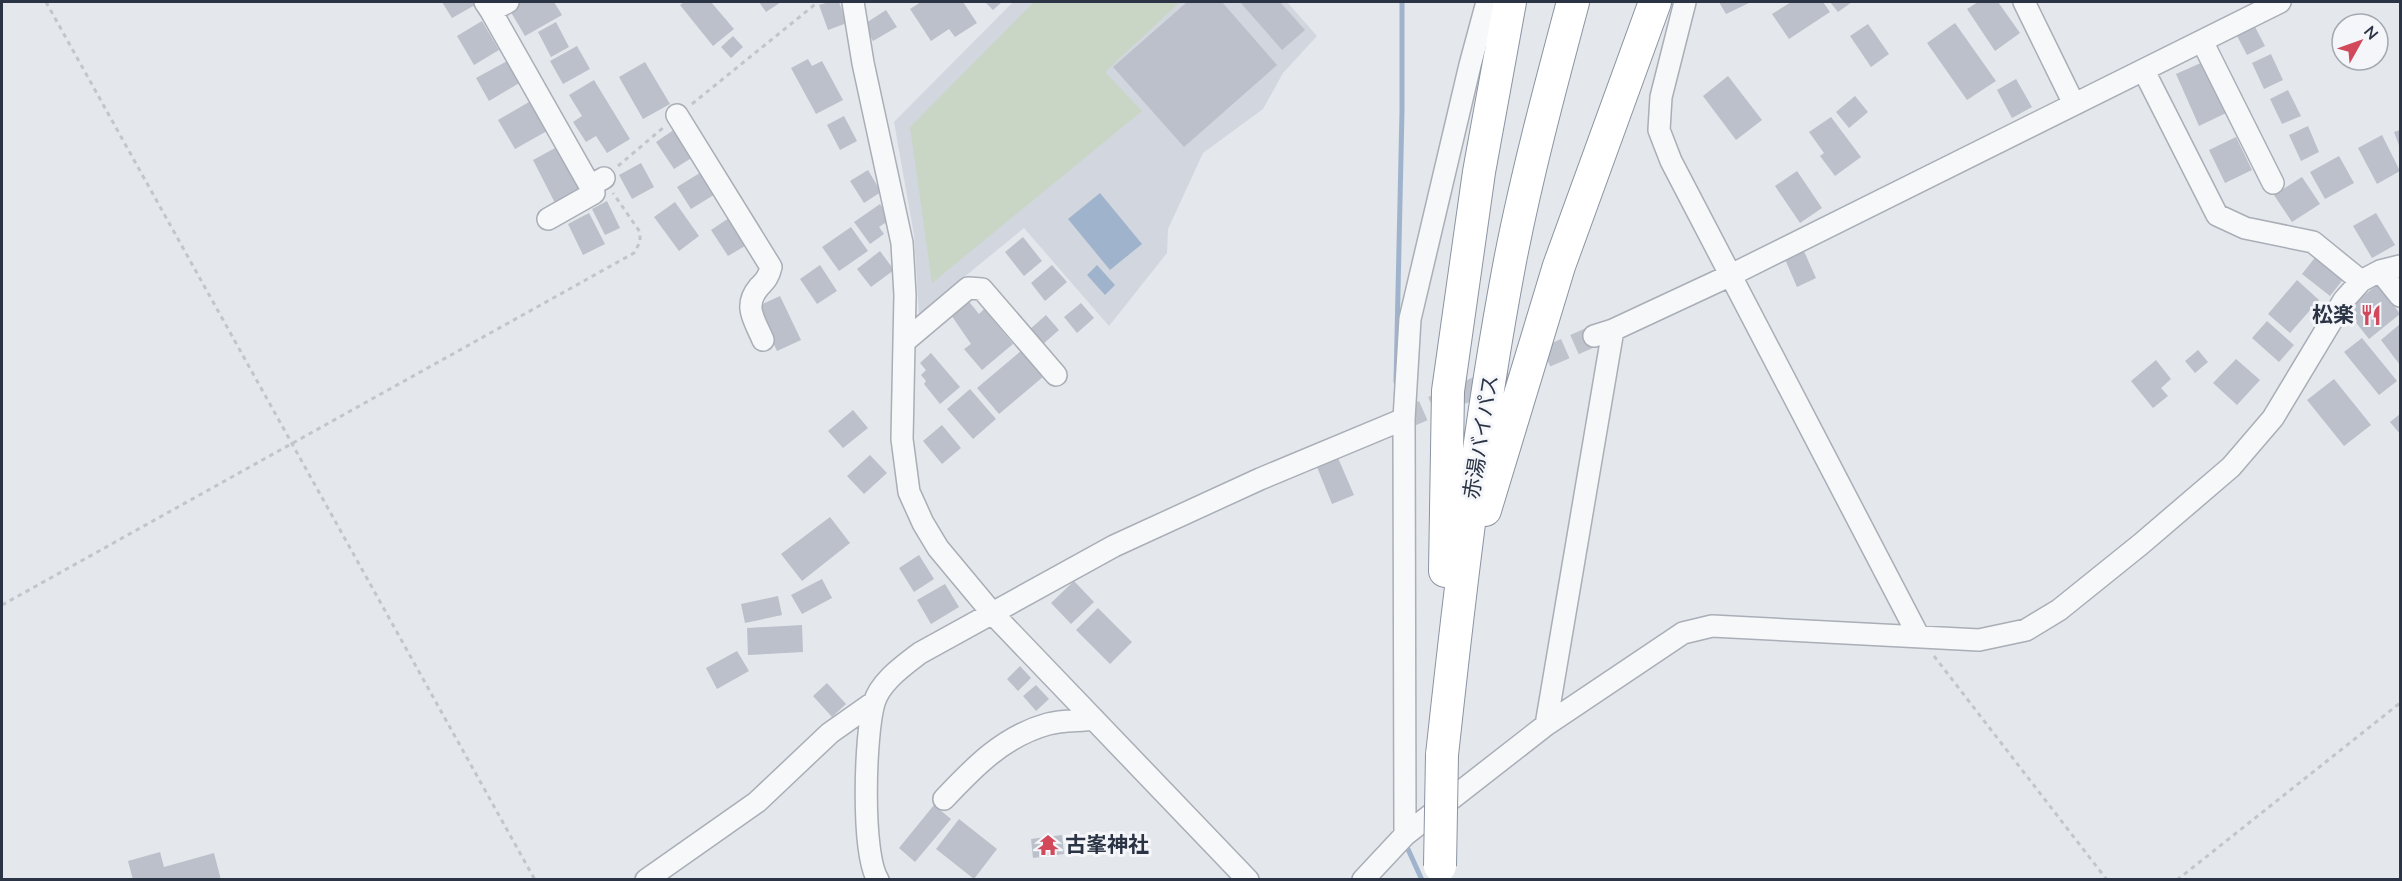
<svg xmlns="http://www.w3.org/2000/svg" width="2402" height="881" font-family="'Nunito Sans','Noto Sans JP',sans-serif">
	<style>
		.built { fill: #d2d6de }
		.green { fill: #c9d6c5 }
		.water { fill: #9fb4cc }
		.lines { fill: none; stroke-linecap: round; stroke-linejoin: round }
		.stream { stroke: #9fb4cc; stroke-width: 5 }
		.building { fill: #bbc0ca }
		.minor-tunnel { stroke: #bfc3cb; stroke-width: 21; stroke-dasharray: 21 10; stroke-linecap: butt }
		.minor-casing { stroke: #a9aeb7; stroke-width: 24 }
		.highway-casing { stroke: #8b94a3; stroke-width: 34 }
		.path { stroke: #c2c5cb; stroke-width: 3; stroke-dasharray: 4.5 4.5; stroke-linecap: butt }
		.minor { stroke: #f7f8fa; stroke-width: 21 }
		.highway { stroke: #fff; stroke-width: 32 }
		.highway-bridge-casing { stroke: #8b94a3; stroke-width: 34; stroke-linecap: butt }
		.highway-bridge { stroke: #fff; stroke-width: 32 }
		.labels { text-anchor: middle; dominant-baseline: central; stroke-width: 6; stroke-linejoin: round; paint-order: stroke }
		.poi-label { font-size: 21px; font-weight: bold; fill: #2b3445; stroke: #f4f6f9; text-anchor: end }
		.street-label { font-size: 21px; fill: #2b3445; stroke: #f4f6f9 }
	</style>
	<rect width="100%" height="100%" fill="#e4e7ec"/>
	<path class="built" d="M1013,2H1287L1317,36L1283,73L1263,109L1203,153L1168,229L1167,253L1109,326L1024,228L919,314L914,235L894,122Z"/>
	<path class="green" d="M1034,2H1180L1105,72L1142,111L932,283L910,127Z"/>
	<path class="water" d="M1100,193L1142,244L1110,270L1068,219Z
		M1097,265L1115,285L1105,295L1087,275Z"/>
	<g class="lines">
		<path class="stream" d="M1396,382L1402,111V2
			M1407,847L1422,880"/>
	</g>
	<path class="building" d="M442,2H473L475,5L452,18Z
		M521,2H554L562,15L525,36L509,9Z
		M684,2H711L734,29L713,46L680,5Z
		M759,2H781L766,12Z
		M829,2H839L847,23L828,30L819,5Z
		M921,2H963L977,23L955,37L949,29L931,41L910,9Z
		M985,2H1002L993,10Z
		M1187,2H1222L1277,65L1184,147L1113,67Z
		M1240,2H1280L1305,30L1282,50Z
		M1719,2H1751L1726,14Z
		M1791,2H1823L1830,12L1789,39L1772,14Z
		M1830,2H1852L1838,12Z
		M1978,2H1998L2020,33L1995,51L1967,9Z
		M886,10L897,27L873,41L863,25Z
		M482,21L499,50L474,65L457,36Z
		M556,22L569,47L551,57L538,32Z
		M1955,23L1996,81L1967,100L1927,43Z
		M2253,23L2265,46L2247,55L2235,32Z
		M1868,24L1889,54L1871,67L1850,36Z
		M733,36L743,47L731,58L721,47Z
		M577,46L590,69L563,84L550,61Z
		M2271,54L2283,80L2264,89L2252,63Z
		M808,59L812,66L822,61L843,100L816,114L791,68Z
		M509,60L521,82L489,101L476,78Z
		M645,62L670,104L643,119L619,77Z
		M2203,62L2226,113L2199,126L2176,74Z
		M1728,76L1762,120L1736,140L1703,96Z
		M2016,79L2032,107L2012,118L1997,90Z
		M594,80L630,139L607,153L596,136L586,142L573,122L582,116L569,95Z
		M2288,90L2301,116L2282,124L2270,99Z
		M1855,96L1868,112L1849,128L1836,112Z
		M529,102L547,131L515,149L498,120Z
		M844,116L857,141L840,150L827,125Z
		M1831,117L1861,157L1835,176L1820,156L1824,153L1809,132Z
		M2308,126L2319,152L2301,161L2289,135Z
		M675,129L693,157L674,169L656,142Z
		M2400,130V148L2394,132Z
		M2382,135L2400,171L2377,184L2358,148Z
		M2236,137L2252,170L2225,183L2209,150Z
		M557,147L580,190L555,203L533,160Z
		M2339,156L2354,183L2325,199L2310,172Z
		M641,163L654,187L632,199L619,175Z
		M868,170L881,192L864,203L850,181Z
		M703,171L717,193L691,209L677,187Z
		M1797,171L1822,208L1800,223L1775,186Z
		M2302,177L2320,204L2292,222L2274,195Z
		M607,201L620,228L605,235L592,209Z
		M675,202L699,236L679,251L654,217Z
		M880,204L891,219L879,227L884,234L870,244L854,222Z
		M589,213L605,244L583,255L568,224Z
		M2376,213L2395,245L2372,258L2353,226Z
		M732,216L750,243L728,256L711,230Z
		M851,227L868,251L839,271L822,247Z
		M1023,237L1042,261L1024,276L1005,252Z
		M1803,249L1816,278L1797,287L1784,257Z
		M880,251L894,270L871,287L857,269Z
		M2317,255L2345,277L2330,296L2302,274Z
		M820,265L837,291L817,304L800,279Z
		M1052,265L1067,282L1045,301L1031,283Z
		M2297,280L2319,300L2290,333L2268,314Z
		M2378,284L2400,314L2369,339L2346,310Z
		M780,296L801,340L777,351L756,307Z
		M966,298L979,314L984,309L1013,344L982,370L964,349L971,344L949,312Z
		M1081,303L1094,318L1077,333L1064,317Z
		M1046,315L1059,330L1042,345L1029,330Z
		M2267,321L2294,345L2279,362L2252,338Z
		M2400,324V365L2381,340Z
		M2362,338L2397,381L2379,395L2344,352Z
		M1022,350L1044,376L999,414L977,388Z
		M2198,350L2208,362L2195,373L2185,361Z
		M931,353L960,387L940,404L924,384L926,381L921,375L926,370L920,363Z
		M2236,359L2260,380L2237,405L2213,383Z
		M2156,360L2171,379L2161,388L2168,396L2153,408L2131,381Z
		M2334,379L2371,425L2344,446L2307,400Z
		M970,389L996,419L973,439L947,409Z
		M853,410L868,428L843,448L828,431Z
		M2400,414V434L2390,422Z
		M942,425L961,448L942,464L923,441Z
		M870,455L887,473L864,494L847,476Z
		M1338,458L1354,495L1332,504L1317,467Z
		M830,517L850,543L802,581L781,554Z
		M919,555L934,579L914,592L899,568Z
		M822,579L832,598L802,614L791,595Z
		M1074,581L1094,602L1071,624L1051,603Z
		M945,584L959,607L931,624L917,600Z
		M778,596L782,615L745,623L741,604Z
		M1098,608L1132,642L1110,664L1076,630Z
		M802,625L803,652L748,655L747,628Z
		M737,651L749,671L717,689L706,668Z
		M1020,666L1031,678L1018,691L1007,679Z
		M827,683L846,704L832,717L813,696Z
		M1036,685L1049,699L1036,711L1023,696Z
		M934,805L951,819L915,862L899,848Z
		M959,819L997,849L974,879L936,849Z
		M1062,835L1064,854L1033,858L1031,839Z
		M160,852L164,867L214,853L221,880H133L128,861Z"/>
	<g class="lines">
		<path class="minor-tunnel" d="M1404,419L1594,336"/>
		<defs>
			<path id="minor" d="M485,2L491,11L508,2
				M853,2L863,63L902,243L905,295L902,439L909,492L923,523L938,548L993,614L1248,880
				M1685,2L1661,97L1659,130L1671,161L1918,635
				M2024,2L2074,104
				M491,11L590,186L604,178
				M2202,41L2273,183
				M2144,71L2217,215L2245,228L2313,242L2361,281
				M677,115L771,267C769,276 766,280 759,287C743,306 754,319 763,340
				M548,219L594,193L590,186
				M2380,271L2400,296
				M1594,336L1613,330L1731,275L2280,2
				M904,342L968,288L982,289L1056,375
				M1546,725L1613,330
				M944,799C974,767 1004,736 1048,724C1062,720 1079,721 1094,719
				M1405,835L1404,419L1410,319L1470,65L1487,2
				M646,880L757,802L830,733L874,702
				M878,880C861,853 865,734 874,703C880,682 903,666 920,653L1114,546L1260,479L1404,419
				M1363,880L1405,835L1546,725L1683,633L1712,626L1979,640L2026,630L2059,610L2141,544L2231,467L2273,418L2344,300L2361,281L2380,271L2400,266"/>
			<path id="highway" d="M1485,510L1559,266L1655,2
				M1445,571L1448,391L1479,172L1510,2
				M1442,755C1460,589 1479,425 1510,261C1527,174 1550,88 1573,2"/>
		</defs>
		<use href="#minor" class="minor-casing"/>
		<use href="#highway" class="highway-casing"/>
		<path class="path" d="M46,2L535,880
			M692,104L818,2
			M618,166L664,127
			M2,605L634,253L640,242V232L613,193
			M1934,656L2107,880
			M2177,880L2400,703"/>
		<use href="#minor" class="minor"/>
		<use href="#highway" class="highway"/>
		<defs>
			<path id="highway-bridge" d="M1440,866L1442,755"/>
		</defs>
		<use href="#highway-bridge" class="highway-bridge-casing"/>
		<use href="#highway-bridge" class="highway-bridge"/>
	</g>
	<defs>
		<symbol id="restaurant-bare" viewBox="-9 -9 18 18"><path d="M-5-6h1v4h1v-4h1v4h1v-4h1v5L-1.5 .5V6h-2V.5L-5-1ZM5-6V6H3V1.5H1.5Q1.5-4 5-6Z" fill="#d1495b" stroke="#f4f6f9" stroke-width="2.5" paint-order="stroke"/></symbol>
		<symbol id="temple-bare" viewBox="-9 -9 18 18"><path d="M0-6L5-2H3V0L6.5 2.5H4V6H1.5V3h-3V6H-4V2.5H-6.5L-3 0V-2H-5Z" fill="#d1495b" stroke="#f4f6f9" stroke-width="2.5" paint-order="stroke"/></symbol>
	</defs>
	<g fill-rule="evenodd">
		<use href="#restaurant-bare" x="2356" y="300" width="30" height="30"/>
		<use href="#temple-bare" x="1033" y="830" width="30" height="30"/>
	</g>
	<g class="labels">
		<g class="poi-label">
			<text x="2354" y="315">松楽</text>
			<text x="1065" y="845" text-anchor="start">古峯神社</text>
		</g>
		<g class="street-label">
			<text transform="translate(1481 437) rotate(-81)">赤湯バイパス</text>
		</g>
	</g>
	<rect width="2402" height="881" fill="none" stroke="#2b3445" stroke-width="6"/>
	<g transform="translate(2360 42) rotate(50)"><circle r="28" fill="#f4f6f9" stroke="#a4a8b1" stroke-width="1.5"/>
	<path d="M0-4.5L10 22L0 15L-10 22Z" fill="#d1495b"/>
	<text y="-9" font-size="16" font-weight="bold" text-anchor="middle" fill="#2b3445">N</text>
	</g>
</svg>
